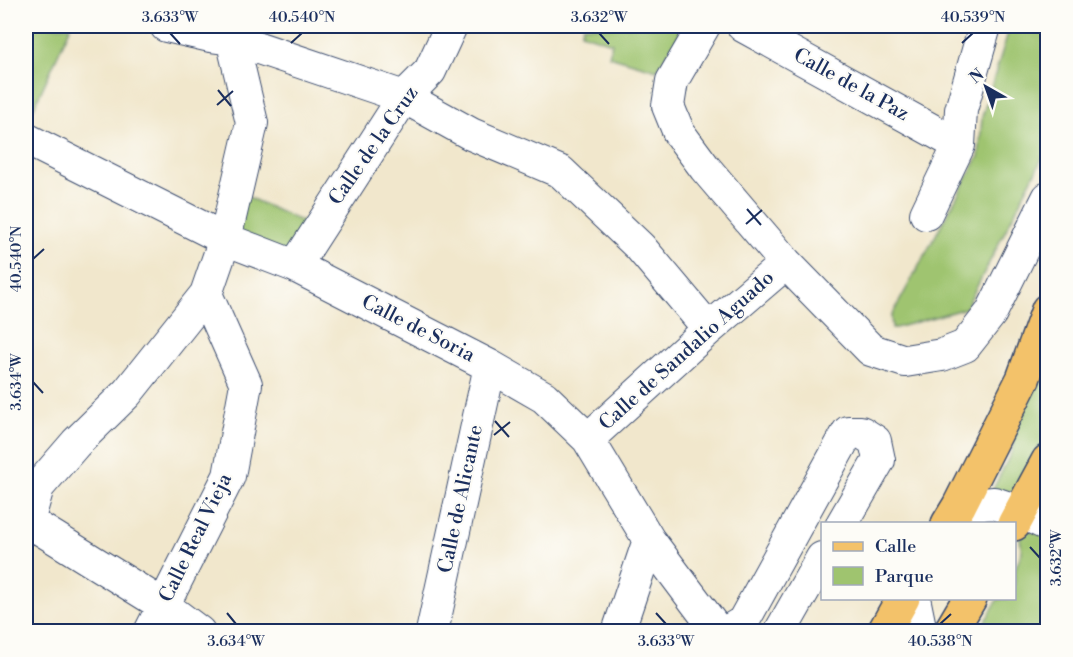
<svg xmlns="http://www.w3.org/2000/svg" width="1073" height="657" font-family="'Libre Bodoni',serif">
	<style>
		.green { fill: #9fc46f; stroke: #5d7a66; stroke-width: 1.5 }
		.lines { fill: none; stroke-linecap: round; stroke-linejoin: round }
		.minor-casing { stroke: #3b4b6e; stroke-width: 34 }
		.major-casing { stroke: #3b4b6e; stroke-width: 36 }
		.minor { stroke: #fff; stroke-width: 32 }
		.major { stroke: #f3c26a; stroke-width: 33 }
		.ticks { fill: none; stroke: #1b2f5e; stroke-width: 2 }
		.labels { text-anchor: middle; dominant-baseline: central; stroke-width: 4.5; stroke-linejoin: round; paint-order: stroke }
		.street-label { font-size: 20px; fill: #1b2f5e; stroke: #fdfcf7 }
		.neatline { fill: none; stroke: #1b2f5e; stroke-width: 2 }
		.ticks-label { font-size: 15px; text-anchor: middle; fill: #1b2f5e }
	</style>
	<rect width="100%" height="100%" fill="#fdfcf7"/>
	<filter id="ink" filterUnits="userSpaceOnUse"><feTurbulence type="fractalNoise" baseFrequency=".0167" numOctaves="2"/><feDisplacementMap in="SourceGraphic" scale="12" xChannelSelector="R" yChannelSelector="G"/><feConvolveMatrix kernelMatrix="1 2 1 2 8 2 1 2 1" color-interpolation-filters="sRGB"/></filter>
	<filter id="wash" filterUnits="userSpaceOnUse"><feTurbulence type="fractalNoise" baseFrequency=".008" numOctaves="4" result="noise"/><feDisplacementMap in="SourceGraphic" scale="24" xChannelSelector="R" yChannelSelector="G"/><feGaussianBlur stdDeviation="1.35" result="paint"/><feColorMatrix in="noise" values="0 0 0 0 0 0 0 0 0 0 0 0 0 0 0 0 0 1.4 0 .05"/><feComposite in="paint" operator="in"/></filter>
	<g filter="url(#wash)">
		<rect width="100%" height="100%" fill="#f1e7cc"/>
		<path class="green" d="M26,26H71L29,118L26,117Z
			M583,26H685L657,70L609,56L612,43L581,33Z
			M1010,26H1047V149L966,308L892,329L891,317L979,156L982,117Z
			M239,193L314,227L293,261L230,236Z
			M1047,343V435L1017,492L992,491L1012,451L1020,403Z
			M1024,529L1047,536V631L974,632L983,625L998,599L1014,598L1015,569L1022,552L1020,538Z"/>
	</g>
	<g filter="url(#ink)">
		<g class="lines">
			<defs>
				<path id="minor" d="M166,26L210,36L232,39L404,97L471,134L561,172L640,247L709,329
					M704,26L672,81L668,106L679,133L705,168L786,263L871,350L905,361L942,355L965,346L991,313L1048,198
					M743,26L959,145
					M26,139L225,239L295,266L490,366L544,397L588,439L649,540L718,632
					M926,214L959,145L961,110L985,26
					M295,266L404,97L430,71L451,26
					M588,439L709,329L786,263
					M959,506L994,503L1021,512L1048,525
					M26,520L163,605L199,632
					M26,529L38,487L76,443L127,393L206,294
					M914,598L921,632
					M717,631L730,630L743,622L848,432H861L875,441L879,460L842,524
					M150,632L229,476L246,384L206,294L225,239L252,123L232,39L236,26
					M432,632L490,366
					M618,632L649,540
					M780,632L822,558"/>
				<path id="major" d="M948,524L959,506L1023,379L1048,310
					M1014,524L1048,461
					M884,632L903,598
					M950,632L970,598"/>
			</defs>
			<use href="#minor" class="minor-casing"/>
			<use href="#major" class="major-casing"/>
			<use href="#minor" class="minor"/>
			<use href="#major" class="major"/>
		</g>
	</g>
	<path class="ticks" d="M170,33L180,44M599,33L609,44M291,43L302,33M962,43L973,33M218,90L231,106M217,105L233,91M747,209L761,225M746,224L762,210M33,259L44,249M33,382L43,393M495,421L509,437M494,435L510,422M1030,547L1040,558M227,613L236,624M656,613L666,624M940,624L951,614"/>
	<g class="labels">
		<g class="street-label">
			<text transform="translate(851 85) rotate(29)">Calle de la Paz</text>
			<text transform="translate(374 146) rotate(-55)">Calle de la Cruz</text>
			<text transform="translate(418 329) rotate(27)">Calle de Soria</text>
			<text transform="translate(687 351) rotate(-42)">Calle de Sandalio Aguado</text>
			<text transform="translate(461 499) rotate(-78)">Calle de Alicante</text>
			<text transform="translate(196 538) rotate(-64)">Calle Real Vieja</text>
		</g>
	</g>
	<rect width="1073" height="657" fill="none" stroke="#fdfcf7" stroke-width="66"/>
	<rect x="821" y="522" width="195" height="78" fill="#fdfcf7" stroke="#a3aaba" stroke-width="1.5"/>
	<rect x="833" y="542" width="30" height="9" fill="#f3c26a" stroke="#a3aaba" stroke-width="1.5"/>
	<text x="875" y="552" font-size="18" fill="#1b2f5e">Calle</text>
	<rect x="833" y="567" width="30" height="18" fill="#9fc46f" stroke="#a3aaba" stroke-width="1.5"/>
	<text x="875" y="582" font-size="18" fill="#1b2f5e">Parque</text>
	<g transform="translate(986 87) rotate(320)" stroke="#fdfcf7" stroke-width="4.5" paint-order="stroke">
	<path d="M0-4.5L10 22L0 15L-10 22Z" fill="#1b2f5e"/>
	<text y="-9" font-size="16" font-weight="bold" text-anchor="middle" fill="#1b2f5e">N</text>
	</g>
	<rect x="33" y="33" width="1007" height="591" class="neatline"/>
	<g class="ticks-label">
		<text x="170" y="22">3.633°W</text>
		<text x="302" y="22">40.540°N</text>
		<text x="599" y="22">3.632°W</text>
		<text x="973" y="22">40.539°N</text>
		<text transform="translate(16 259) rotate(-90)" y="5">40.540°N</text>
		<text transform="translate(16 382) rotate(-90)" y="5">3.634°W</text>
		<text transform="translate(1056 558) rotate(-90)" y="5">3.632°W</text>
		<text x="236" y="646">3.634°W</text>
		<text x="666" y="646">3.633°W</text>
		<text x="940" y="646">40.538°N</text>
	</g>
</svg>
